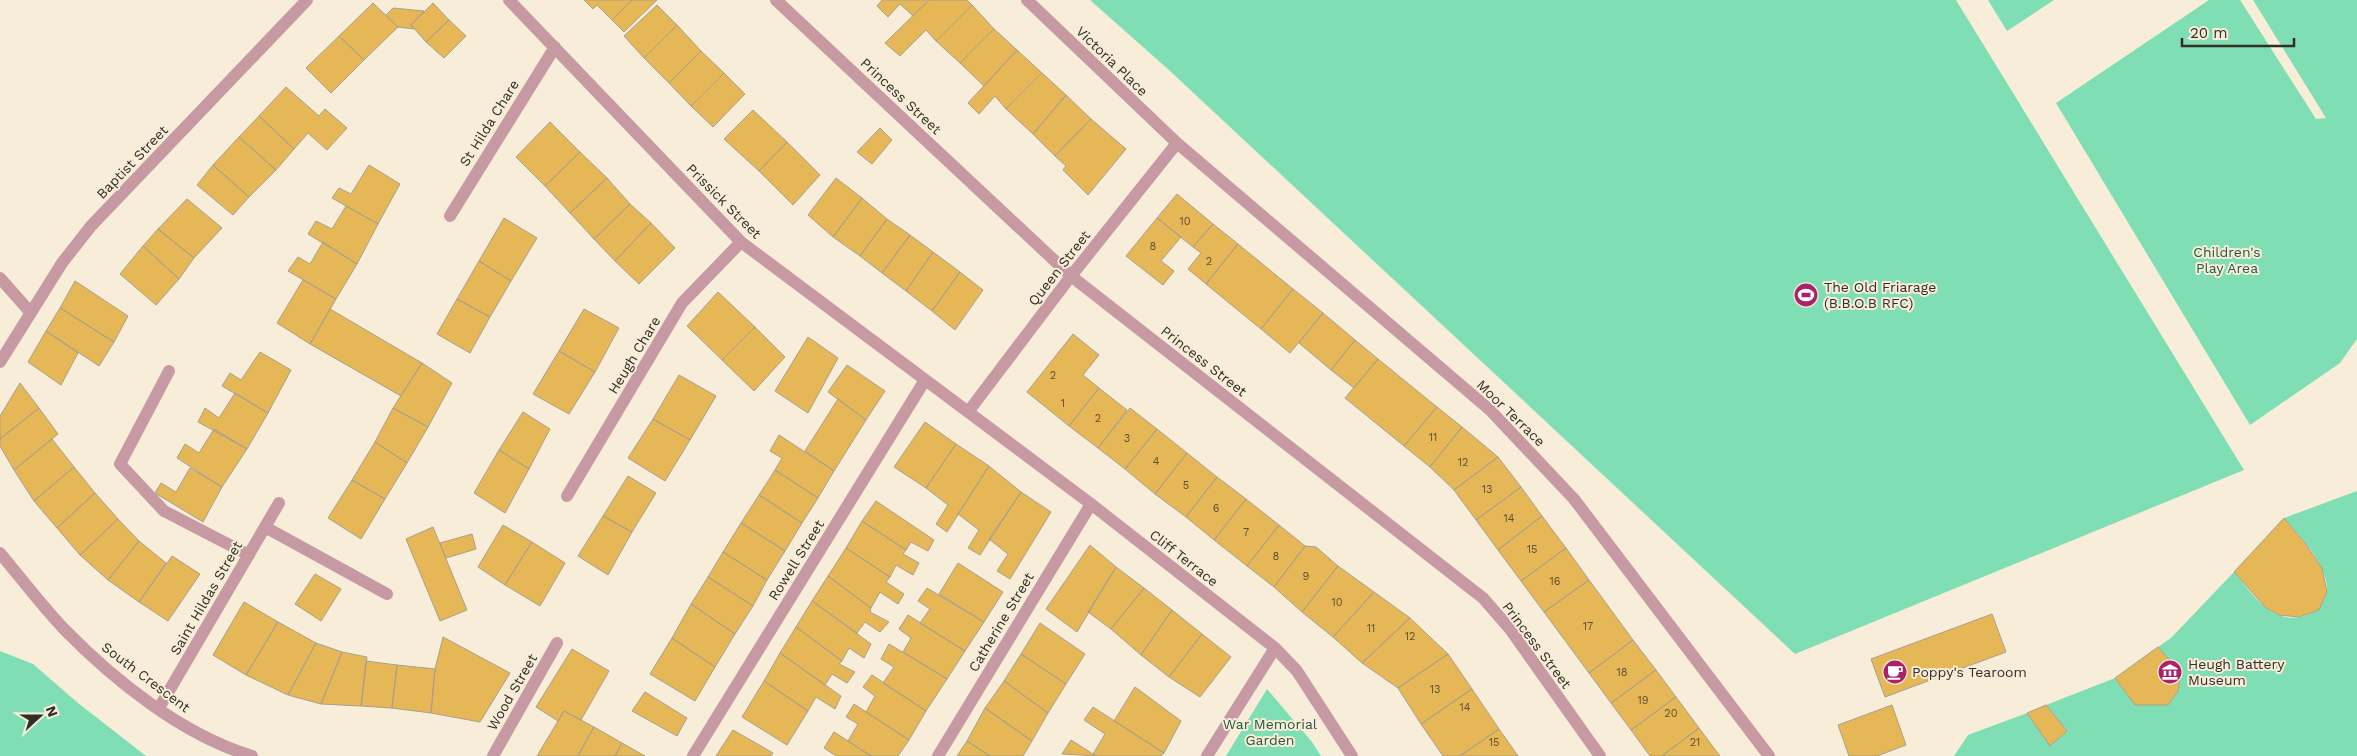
<svg xmlns="http://www.w3.org/2000/svg" width="2357" height="756" font-family="'Work Sans',sans-serif">
	<style>
		.green { fill: #80deb5 }
		.building { fill: #e5b757; stroke: #a99f8d }
		.lines { fill: none; stroke-linecap: round; stroke-linejoin: round }
		.minor { stroke: #c799a2; stroke-width: 12 }
		.labels { text-anchor: middle; dominant-baseline: central; stroke-width: 4; stroke-linejoin: round; paint-order: stroke }
		.number-label { font-size: 11px; fill: #5f5032 }
		.street-label { font-size: 14px; fill: #322e26; stroke: #f7edd9 }
		.park-label { font-size: 14px; fill: #295945; stroke: #f7edd9 }
		.poi-label { font-size: 14px; fill: #322e26; stroke: #f7edd9; text-anchor: start }
	</style>
	<rect width="100%" height="100%" fill="#f7edd9"/>
	<path class="green" d="M1090,0H1956L2244,470L1795,654L1170,71Z
		M1988,0H2054L2007,31Z
		M2209,0H2240L2316,119L2326,118L2253,0H2357V339L2340,363L2250,425L2056,103Z
		M2357,491V756H1954L1968,735L2027,713L2050,745L2067,731L2046,705L2115,678L2135,705H2168L2178,691L2181,673L2158,647L2171,638L2234,572C2250,591 2270,623 2300,617C2306,616 2313,612 2318,610C2321,605 2326,597 2327,592C2329,566 2300,537 2284,518Z
		M0,651L33,664L78,703L146,756H0Z
		M1267,689L1312,742L1321,756H1226Z"/>
	<path class="building" d="M584,0H632L612,20L597,5L593,9Z
		M632,0H657L624,32L612,20Z
		M882,0H929L913,16L900,4L888,17L877,6Z
		M929,0H967L972,5L936,41L926,30L900,56L885,43Z
		M373,3L398,27L364,60L339,36Z
		M433,3L449,20L426,42L411,25Z
		M657,5L677,25L644,58L624,36Z
		M972,5L994,29L960,63L936,41Z
		M393,8L424,11L411,25L414,29L398,27L386,15Z
		M449,20L466,36L444,58L426,42Z
		M677,25L701,51L669,83L644,58Z
		M994,29L1017,50L984,86L960,63Z
		M339,36L364,60L331,93L306,68Z
		M1017,50L1042,73L1006,109L995,96L979,114L968,103Z
		M701,51L724,73L691,106L669,83Z
		M724,73L745,94L713,127L691,106Z
		M1042,73L1066,95L1033,134L1006,109Z
		M286,87L319,116L325,109L347,128L327,150L308,133L294,149L259,116Z
		M1066,95L1091,119L1055,156L1033,134Z
		M753,110L787,142L759,171L724,139Z
		M259,116L294,149L276,170L239,137Z
		M1091,119L1126,149L1088,195L1063,170L1066,166L1055,156Z
		M550,122L580,152L545,186L516,157Z
		M880,128L892,140L872,164L857,152Z
		M239,137L276,170L249,197L213,165Z
		M787,142L820,175L793,205L759,171Z
		M580,152L607,178L570,213L545,186Z
		M213,165L249,197L233,215L197,185Z
		M369,165L400,184L378,224L332,198L339,188L351,194Z
		M607,178L630,204L594,239L570,213Z
		M836,178L862,198L833,237L808,215Z
		M1177,194L1213,224L1193,247L1157,218Z
		M862,198L887,219L860,256L833,237Z
		M187,199L222,228L194,258L158,229Z
		M630,204L651,223L615,261L594,239Z
		M346,206L378,224L357,264L308,234L316,221L332,229Z
		M504,218L537,238L511,281L479,261Z
		M1157,218L1181,237L1161,261L1174,271L1163,285L1126,256Z
		M887,219L910,235L882,273L860,256Z
		M651,223L675,248L639,284L615,261Z
		M1213,224L1238,244L1206,284L1188,269L1201,253L1193,247Z
		M158,229L194,258L179,279L143,246Z
		M910,235L933,252L906,291L882,273Z
		M323,242L357,264L336,299L288,271L298,257L310,264Z
		M1238,244L1293,289L1261,329L1206,284Z
		M143,246L179,279L156,305L120,274Z
		M933,252L960,272L932,311L906,291Z
		M479,261L511,281L490,317L457,299Z
		M960,272L983,290L955,330L932,311Z
		M303,280L336,299L310,344L277,323Z
		M75,281L128,316L114,342L60,308Z
		M1293,289L1323,313L1290,353L1261,329Z
		M718,292L755,327L722,360L687,326Z
		M457,299L490,317L470,353L437,334Z
		M60,308L114,342L99,366L46,331Z
		M330,309L422,363L401,396L310,344Z
		M584,309L619,328L595,372L559,351Z
		M1323,313L1355,340L1331,370L1299,343Z
		M755,327L785,357L754,391L722,360Z
		M46,331L78,353L61,385L28,362Z
		M1073,334L1099,355L1083,375L1099,388L1069,426L1027,392Z
		M808,337L838,358L808,413L775,391Z
		M1355,340L1378,359L1354,388L1331,370Z
		M559,351L595,372L569,414L533,394Z
		M260,352L291,370L268,413L222,386L230,373L241,380Z
		M1378,359L1437,407L1404,446L1345,398Z
		M422,363L452,383L428,427L393,408Z
		M847,365L885,391L866,420L828,392Z
		M679,375L716,396L690,440L653,419Z
		M20,383L39,408L0,439V416Z
		M1099,388L1127,410L1098,448L1069,426Z
		M235,393L268,413L247,449L198,422L205,408L219,418Z
		M838,399L866,420L834,471L805,451Z
		M1437,407L1462,427L1430,467L1404,446Z
		M39,408L58,434L14,470L0,446V439Z
		M393,408L428,427L407,463L375,442Z
		M1130,408L1157,429L1125,469L1098,448Z
		M523,412L550,429L529,469L499,450Z
		M653,419L690,440L665,481L628,458Z
		M925,422L956,444L926,488L894,467Z
		M1462,427L1498,457L1454,490L1430,467Z
		M214,429L247,449L222,487L177,458L185,444L199,453Z
		M1157,429L1187,453L1155,494L1125,469Z
		M779,435L834,471L818,498L775,470L782,458L770,451Z
		M52,439L74,467L34,501L14,470Z
		M375,442L407,463L385,499L352,480Z
		M956,444L989,466L947,532L936,524L948,505L926,488Z
		M499,450L529,469L505,513L474,493Z
		M1187,453L1217,477L1186,517L1155,494Z
		M1498,457L1521,487L1476,520L1454,490Z
		M989,466L1021,492L980,555L968,548L979,530L958,514Z
		M74,467L95,493L57,528L34,501Z
		M190,468L222,487L203,522L155,493L161,483L176,492Z
		M775,470L818,498L802,523L759,495Z
		M628,476L656,493L632,532L603,516Z
		M1217,477L1246,499L1214,540L1186,517Z
		M352,480L385,499L361,539L328,518Z
		M1521,487L1542,516L1498,550L1476,520Z
		M1021,492L1051,512L1010,579L997,571L1008,554L989,539Z
		M95,493L118,519L80,555L57,528Z
		M759,495L802,523L785,551L741,523Z
		M1246,499L1279,525L1247,566L1214,540Z
		M876,501L934,540L928,551L911,542L906,550L862,521Z
		M603,516L632,532L608,575L578,556Z
		M1542,516L1566,548L1521,581L1498,550Z
		M2284,518L2305,543L2322,568L2327,592L2319,610L2299,617L2279,615L2265,607L2234,572Z
		M118,519L139,541L108,580L80,555Z
		M862,521L906,550L903,554L919,563L913,575L896,565L890,577L846,548Z
		M741,523L785,551L767,580L723,552Z
		M503,525L532,542L505,585L478,567Z
		M1279,525L1305,546L1274,587L1247,566Z
		M433,527L467,610L440,621L406,539Z
		M472,534L476,549L446,558L440,543Z
		M139,541L166,563L139,602L108,580Z
		M532,542L565,563L540,606L505,585Z
		M1090,545L1116,567L1077,632L1046,609Z
		M1305,546L1316,547L1338,566L1302,612L1274,587Z
		M846,548L890,577L886,582L904,594L898,604L880,592L871,608L828,576Z
		M1566,548L1589,580L1544,612L1521,581Z
		M723,552L767,580L753,606L708,577Z
		M172,556L200,574L168,621L139,602Z
		M958,563L1003,592L984,622L939,594Z
		M1338,566L1374,592L1333,637L1302,612Z
		M1116,567L1144,588L1111,629L1088,612Z
		M315,574L341,589L321,621L295,604Z
		M828,576L871,608L870,612L889,622L880,632L865,622L857,633L812,601Z
		M708,577L753,606L735,634L691,604Z
		M1589,580L1633,640L1589,673L1544,612Z
		M927,588L984,622L965,651L920,623L930,609L918,601Z
		M1144,588L1172,610L1141,655L1111,629Z
		M1374,592L1410,618L1362,663L1333,637Z
		M812,601L871,644L864,658L849,648L842,661L796,627Z
		M244,602L278,622L246,675L213,655Z
		M691,604L735,634L715,667L672,638Z
		M1172,610L1202,634L1169,677L1141,655Z
		M1992,614L2006,652L1885,697L1871,659Z
		M908,615L965,651L947,679L903,652L911,638L899,629Z
		M1410,618L1448,654L1398,688L1362,663Z
		M278,622L316,643L288,695L246,675Z
		M1040,623L1085,654L1066,684L1021,654Z
		M796,627L842,661L839,664L855,672L847,683L832,674L825,685L780,653Z
		M1202,634L1231,657L1200,697L1169,677Z
		M443,637L510,673L480,722L431,713L435,669Z
		M672,638L715,667L695,701L650,674Z
		M1633,640L1656,670L1611,703L1589,673Z
		M316,643L342,652L321,704L288,695Z
		M889,644L947,679L926,711L883,683L894,667L881,659Z
		M2158,647L2181,673L2178,691L2168,705H2135L2115,678Z
		M572,649L609,671L581,720L564,711L558,721L536,707Z
		M342,652L367,657L361,706L321,704Z
		M780,653L841,696L835,709L816,697L808,711L764,681Z
		M1021,654L1066,684L1048,713L1004,681Z
		M1448,654L1472,689L1421,724L1398,688Z
		M366,661L397,665L392,708L361,706Z
		M397,665L435,669L431,713L392,708Z
		M1656,670L1676,697L1631,730L1611,703Z
		M872,675L926,711L909,740L866,712L875,696L863,687Z
		M764,681L808,711L787,745L742,717Z
		M1004,681L1048,713L1032,741L985,708Z
		M1135,687L1181,721L1164,753L1114,721Z
		M1472,689L1499,729L1460,756H1443L1421,724Z
		M645,692L687,718L677,736L632,711Z
		M1676,697L1699,728L1662,756H1650L1631,730Z
		M854,704L909,740L898,756H871L848,741L858,724L846,717Z
		M1892,705L1906,745L1877,756H1849L1838,725Z
		M2046,705L2067,731L2050,746L2027,713Z
		M1093,707L1164,753L1161,756H1097L1093,754L1105,734L1084,720Z
		M985,708L1032,741L1023,756H990L967,741Z
		M564,711L594,727L578,756H537Z
		M594,727L622,743L615,756H578Z
		M1699,728L1720,756H1662Z
		M1499,729L1518,756H1460Z
		M733,730L773,753L771,756H716Z
		M834,732L848,741L871,756H836L824,748Z
		M1071,740L1093,754L1097,756L1062,754Z
		M967,741L990,756H957Z
		M622,743L645,756H615Z"/>
	<g class="lines">
		<path class="minor" d="M509,0L741,242L1091,504L1275,648L1297,671L1352,756
			M776,0L1071,276L1483,598L1510,629L1600,756
			M1027,0L1177,143L1490,410L1574,499L1769,756
			M450,216L555,47
			M0,278L31,313
			M0,362L62,263L91,226L307,0
			M169,371L120,464L164,511L249,555
			M968,412L1071,276L1177,143
			M567,496L682,303L741,242
			M265,527L387,594
			M0,553C21,578 41,605 64,629C114,680 182,735 252,756
			M159,708L279,503
			M493,756L557,643
			M693,756L925,380
			M938,756L1091,504
			M1207,756L1275,648"/>
	</g>
	<defs>
		<symbol id="stadium-disc" viewBox="-11 -11 22 22"><circle r="9.5" fill="#aa236a" stroke="#f7edd9"/><path d="M0-5a6.5 5 0 1 0 0 10a6.5 5 0 1 0 0-10ZM-3.5-1.8h7v3.6h-7Z" fill="#fff"/></symbol>
		<symbol id="cafe-disc" viewBox="-11 -11 22 22"><circle r="9.5" fill="#aa236a" stroke="#f7edd9"/><path d="M-5.5-4.5H6V0H3Q3 3.5 0 3.5H-2.5Q-5.5 3.5-5.5 0ZM3-3.2v2h1.7v-2ZM-6 4.5H4V6H-6Z" fill="#fff"/></symbol>
		<symbol id="museum-disc" viewBox="-11 -11 22 22"><circle r="9.5" fill="#aa236a" stroke="#f7edd9"/><path d="M0-6L6-3V-2H-6V-3ZM-5-1h2V3h-2ZM-1-1h2V3h-2ZM3-1h2V3H3ZM-6 4H6V6H-6Z" fill="#fff"/></symbol>
	</defs>
	<g fill-rule="evenodd">
		<use href="#stadium-disc" x="1792" y="281" width="28" height="28"/>
		<use href="#cafe-disc" x="1881" y="658" width="28" height="28"/>
		<use href="#museum-disc" x="2156" y="658" width="28" height="28"/>
	</g>
	<g class="labels">
		<g class="number-label">
			<text x="1185" y="221">10</text>
			<text x="1153" y="246">8</text>
			<text x="1209" y="261">2</text>
			<text x="1053" y="375">2</text>
			<text x="1063" y="403">1</text>
			<text x="1098" y="418">2</text>
			<text x="1433" y="437">11</text>
			<text x="1127" y="438">3</text>
			<text x="1156" y="461">4</text>
			<text x="1463" y="462">12</text>
			<text x="1186" y="485">5</text>
			<text x="1487" y="489">13</text>
			<text x="1216" y="508">6</text>
			<text x="1509" y="518">14</text>
			<text x="1246" y="532">7</text>
			<text x="1532" y="549">15</text>
			<text x="1276" y="556">8</text>
			<text x="1306" y="576">9</text>
			<text x="1555" y="581">16</text>
			<text x="1337" y="602">10</text>
			<text x="1588" y="626">17</text>
			<text x="1371" y="628">11</text>
			<text x="1410" y="636">12</text>
			<text x="1622" y="672">18</text>
			<text x="1435" y="689">13</text>
			<text x="1643" y="700">19</text>
			<text x="1465" y="707">14</text>
			<text x="1671" y="713">20</text>
			<text x="1494" y="742">15</text>
			<text x="1695" y="742">21</text>
		</g>
		<g class="street-label">
			<text transform="translate(1112 61) rotate(44)">Victoria Place</text>
			<text transform="translate(901 96) rotate(43)">Princess Street</text>
			<text transform="translate(489 123) rotate(-58)">St Hilda Chare</text>
			<text transform="translate(132 162) rotate(-46)">Baptist Street</text>
			<text transform="translate(724 201) rotate(45)">Prissick Street</text>
			<text transform="translate(1059 268) rotate(-52)">Queen Street</text>
			<text transform="translate(634 355) rotate(-59)">Heugh Chare</text>
			<text transform="translate(1204 361) rotate(38)">Princess Street</text>
			<text transform="translate(1511 413) rotate(44)">Moor Terrace</text>
			<text transform="translate(1184 558) rotate(38)">Cliff Terrace</text>
			<text transform="translate(796 560) rotate(-58)">Rowell Street</text>
			<text transform="translate(206 598) rotate(-60)">Saint Hildas Street</text>
			<text transform="translate(1001 622) rotate(-59)">Catherine Street</text>
			<text transform="translate(1537 645) rotate(53)">Princess Street</text>
			<text transform="translate(146 677) rotate(37)">South Crescent</text>
			<text transform="translate(512 692) rotate(-60)">Wood Street</text>
		</g>
		<g class="park-label">
			<text x="2227" y="252">Children's<tspan x="2227" dy="16">Play Area</tspan></text>
			<text x="1270" y="724">War Memorial<tspan x="1270" dy="16">Garden</tspan></text>
		</g>
		<g class="poi-label">
			<text x="1824" y="287">The Old Friarage<tspan x="1824" dy="16">(B.B.O.B RFC)</tspan></text>
			<text x="2188" y="664">Heugh Battery<tspan x="2188" dy="16">Museum</tspan></text>
			<text x="1912" y="672">Poppy's Tearoom</text>
		</g>
	</g>
	<g transform="translate(40 716) rotate(69)" stroke="#f7edd9" stroke-width="4" paint-order="stroke">
	<path d="M0-4L9 19L0 12L-9 19Z" fill="#322e26"/>
	<text y="-8" font-size="14" font-weight="bold" text-anchor="middle" fill="#322e26">N</text>
	</g>
	<path d="M2182 38v8h112v-8" fill="none" stroke="#322e26" stroke-width="2.5"/>
	<text x="2190" y="38" font-size="15" fill="#322e26" stroke="#f7edd9" stroke-width="4" paint-order="stroke">20 m</text>
</svg>
